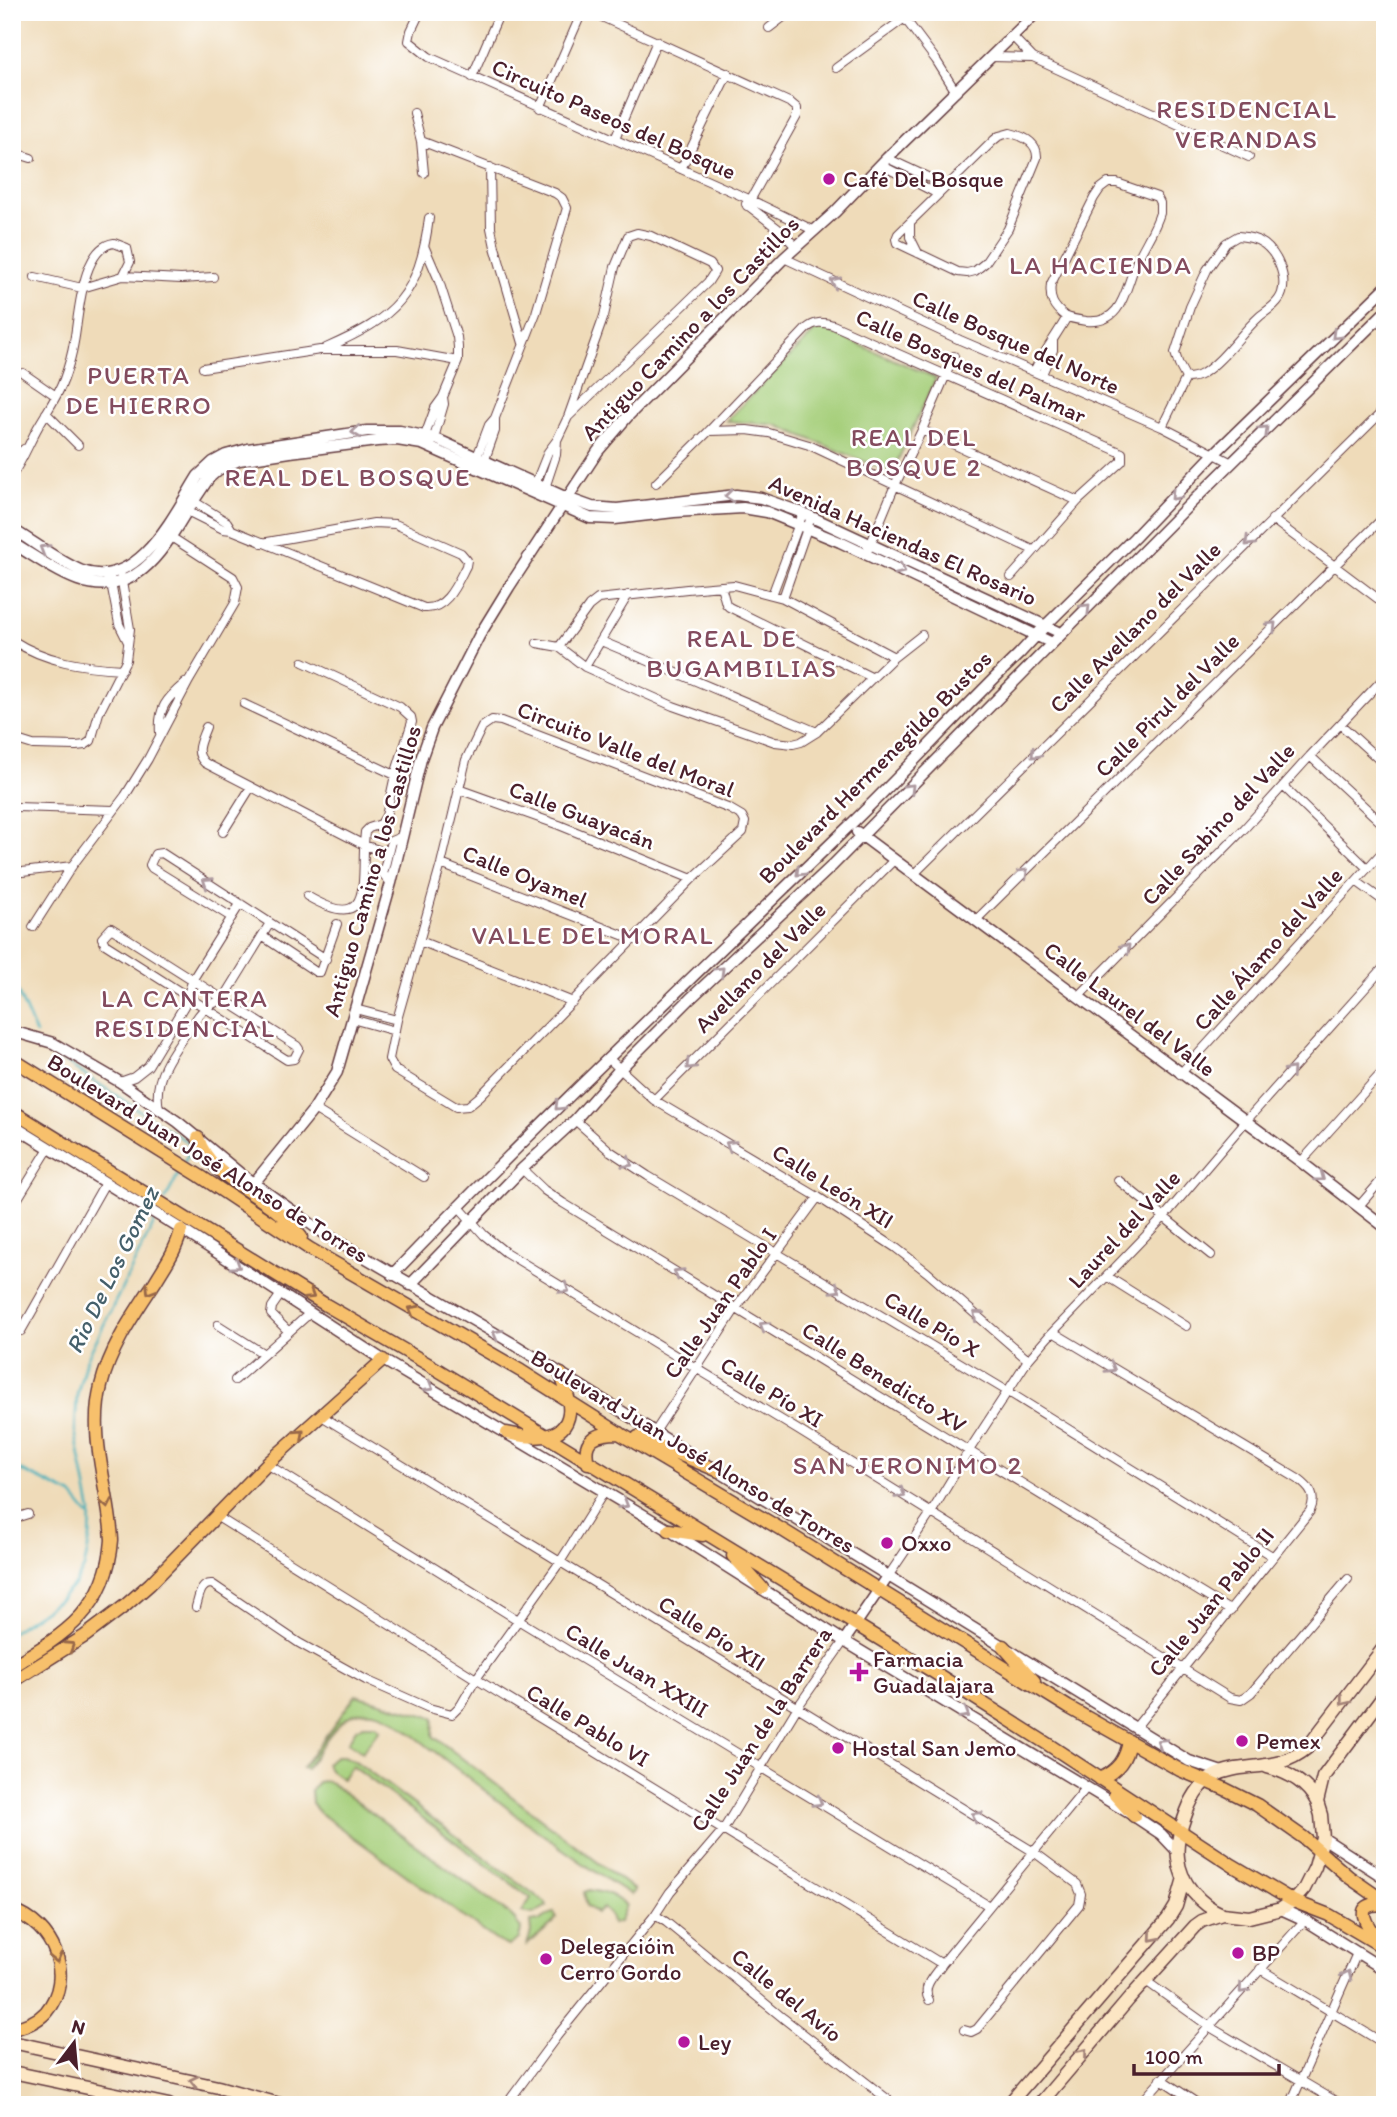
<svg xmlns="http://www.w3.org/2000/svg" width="1397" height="2117" font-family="Itim,sans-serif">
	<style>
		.green { fill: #a6cf7a; stroke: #787752; stroke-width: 2 }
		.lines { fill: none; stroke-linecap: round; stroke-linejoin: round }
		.stream { stroke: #3fafb9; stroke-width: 2.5 }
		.minor-casing { stroke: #633b40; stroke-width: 10 }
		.tertiary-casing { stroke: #633b40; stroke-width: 13 }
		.secondary-casing { stroke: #633b40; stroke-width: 15 }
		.primary-casing { stroke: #633b40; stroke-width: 15 }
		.minor { stroke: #fff; stroke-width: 8 }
		.tertiary { stroke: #fff; stroke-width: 10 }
		.secondary { stroke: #fce6c4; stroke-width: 12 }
		.primary { stroke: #f7c06c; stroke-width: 12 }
		.oneway { stroke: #ae9aa0 }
		.oneway2 { stroke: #986748 }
		.oneway3 { stroke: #a38278 }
		.poi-dot { fill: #b5179e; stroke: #fff; stroke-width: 2.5 }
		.labels { text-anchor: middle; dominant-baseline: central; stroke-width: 5; stroke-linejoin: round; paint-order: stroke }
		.street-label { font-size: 23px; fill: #4a1f2b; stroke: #fff }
		.poi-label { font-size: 23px; fill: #4a1f2b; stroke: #fff; text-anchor: start }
		.water-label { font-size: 24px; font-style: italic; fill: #45606b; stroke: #fff }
		.quarter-label { font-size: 26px; letter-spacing: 2px; fill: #834b5e; stroke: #fff }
	</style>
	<rect width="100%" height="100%" fill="#fff"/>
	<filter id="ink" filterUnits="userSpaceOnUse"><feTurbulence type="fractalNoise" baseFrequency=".0143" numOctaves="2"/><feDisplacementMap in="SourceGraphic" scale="14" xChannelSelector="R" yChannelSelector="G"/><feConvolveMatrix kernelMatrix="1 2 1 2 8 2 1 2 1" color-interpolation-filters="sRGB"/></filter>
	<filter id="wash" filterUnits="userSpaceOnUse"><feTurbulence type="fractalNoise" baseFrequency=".00686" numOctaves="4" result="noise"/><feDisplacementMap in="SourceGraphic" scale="28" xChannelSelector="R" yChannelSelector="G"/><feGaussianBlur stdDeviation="1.57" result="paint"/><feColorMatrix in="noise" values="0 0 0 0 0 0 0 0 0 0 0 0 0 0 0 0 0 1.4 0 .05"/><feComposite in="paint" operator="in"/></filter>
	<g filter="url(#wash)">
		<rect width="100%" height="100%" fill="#efdbb9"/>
		<path class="green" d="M819,327L936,378L892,473L776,425L726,421Z
			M356,1695L434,1718L433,1736L634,1890L631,1895C548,1843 472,1780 394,1720C347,1693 330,1736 306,1769L302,1768Z
			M363,1725H375L380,1729L362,1752L348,1742L356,1729Z
			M336,1756H343L355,1761L546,1903L547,1906L533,1914L522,1912L531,1898L352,1766L342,1779L328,1769L326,1763Z
			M325,1781L331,1783L513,1917L521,1929L519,1939L508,1946L497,1941L320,1813L312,1804L311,1790L318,1782Z
			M589,1890L609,1894L626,1905L619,1922L612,1924L610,1915L603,1908L597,1913L587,1906L584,1892Z
			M554,1912L556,1918L553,1923L527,1945L531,1932L530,1922L539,1921Z"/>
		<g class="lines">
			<path class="stream" d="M12,979L36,1034
				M40,1043L42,1047L192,1145L184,1163
				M165,1200L181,1169
				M12,1466L72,1495L90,1517
				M12,1632L59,1600L75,1584L84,1568L90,1538L91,1512L75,1431L77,1395L85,1363L156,1219"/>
		</g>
	</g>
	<g filter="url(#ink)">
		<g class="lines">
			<defs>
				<path id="minor" d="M420,12L411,31L409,41L429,57L751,200L813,230
					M591,12L791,103L797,108V116L747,206
					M900,12L936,60L956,92
					M769,28L790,12
					M1012,36L1033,58L1249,157
					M991,57L1033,58
					M836,68L913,12
					M472,77L500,12
					M540,108L582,12
					M414,113L421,141L424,173
					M1010,133C1023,136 1038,142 1037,158L1008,229L985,263L975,271L967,273L958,272L897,243L896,239L898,234L994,140L999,136Z
					M615,139L657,41
					M421,141L555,193L562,198L567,208L536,313L495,418L489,425L475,462
					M12,152L31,158
					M887,158L947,186
					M881,165L938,194
					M490,167L491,228L495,247L523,343
					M681,169L728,73
					M1108,183H1117L1157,197L1160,203V213C1155,230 1144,245 1137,261C1125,287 1124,325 1086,321C1079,320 1071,319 1065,316C1053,307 1049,299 1051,284L1094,198L1100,189Z
					M746,204L781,231L796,247
					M910,224V237L918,253
					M1238,236C1247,237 1256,238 1264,244C1277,254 1287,276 1282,293C1279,303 1268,310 1260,316C1240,334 1225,359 1202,374C1197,377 1192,378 1186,378L1179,365L1175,353L1190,307L1207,270L1226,243Z
					M784,258L960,340L1162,427L1232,463
					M123,276L181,279L213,277
					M326,348C396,317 419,296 429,218
					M203,368L320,350H397L458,361
					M1034,371C1044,352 1056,336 1067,317
					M23,373L56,396
					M1042,374L1053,350V341
					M46,413L78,445
					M1162,427L1186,378
					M922,430L1078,501
					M709,431L747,430L769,433L809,445L1033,550
					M423,441L435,408L443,397L458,361V347L457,337L438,278L425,248
					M433,441L444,404L443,397
					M12,460L24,449
					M483,465L495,431V418
					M12,475C23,460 29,443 38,427C47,411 58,396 64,379C68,368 72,355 74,342C79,317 81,247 114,243L127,248L130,262L123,276L82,288L35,277
					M656,483L709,431L806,329C815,321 822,322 833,325L1122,453V461L1078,501L1011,577
					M534,487L548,452L557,440L568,417L604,316L615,267L628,236L637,233L651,236L710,264L715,271L708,282L568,417
					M544,491L556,455L557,440
					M190,499L227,522L232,530
					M185,510L223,529L232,530L424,608C447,610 457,583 466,566L467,560L461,553L395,524L374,523L262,543
					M1272,519L1385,604
					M869,548L895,485L922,430L954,356
					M110,578L119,624L128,642
					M734,585L783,598L894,657L817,732L801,742L793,744L775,742L673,706L585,667L559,647L589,606L598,599L687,589Z
					M721,586L726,604L729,607L873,678
					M772,595L803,513
					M783,598L811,517
					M12,640C46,662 83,667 122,669
					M601,641L817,732
					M537,643L559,647
					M894,657L922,635
					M303,662L400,707L411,717L412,722L395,775L386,816L381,824L369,828L365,832C360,877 377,937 307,896
					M585,667L628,595
					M244,704L395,775
					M492,720L501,721L730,809L742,816L745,822L743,832L692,879L480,1096L468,1106L456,1107L395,1070L389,1059L397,1020L441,864L466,760L482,727Z
					M1341,725L1385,765
					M206,727C201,741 193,752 205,763L364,845L387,853
					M12,728L17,740L33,745L76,746L85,745L91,741L99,713L126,660L130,629L121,576
					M160,733C158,708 166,699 185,683
					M1310,756L1385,826
					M1283,786L1367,868
					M458,789L559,825L692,879
					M16,807L114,810
					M223,832L251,787
					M441,864L635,940
					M14,873L72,866
					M914,874L1385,409
					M1356,881L1385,902
					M391,883L383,874L391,841L403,836
					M231,917L152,868L150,865L155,854L162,853L326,959
					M975,921L1385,516
					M33,927L72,866L125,796L148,759L189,681L235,603L238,587L233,577L168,535
					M111,928L297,1046L299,1049L294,1059L287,1060L105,944L102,938Z
					M262,936L316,972H320L337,924
					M420,941L573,1002
					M1078,997L1244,829L1310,756L1385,677
					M355,1009L397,1020
					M352,1019L395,1031
					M608,1058L654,1100L818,1197L896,1248L927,1272L1028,1360
					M1180,1074L1385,849
					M120,1082L134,1077L148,1066L184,1006L193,979L240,904
					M654,1100L894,860
					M159,1108C151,1073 181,1042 199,1015L205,1008L224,998L270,923
					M314,1109L424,1177
					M575,1120L610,1151L648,1176L1007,1391L1272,1556
					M1301,1162L1385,1069
					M522,1169L544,1190L563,1203L1231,1611
					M1118,1180L1211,1255
					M458,1206L484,1235L505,1252L798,1430L1230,1698L1241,1700L1251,1693L1348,1579
					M1359,1206L1385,1176
					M12,1208L49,1148
					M1108,1277L1186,1326
					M281,1294L272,1307L271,1314L289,1332
					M218,1325L264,1354
					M21,1331L105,1183
					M1053,1332L1298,1479C1310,1488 1317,1496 1310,1511L1136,1727
					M235,1380L310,1313
					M320,1415L1034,1852L1077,1884L1081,1894L1079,1905L977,2029L971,2032L964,2030
					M655,1432L736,1308L818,1197
					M267,1464L518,1620L989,1906
					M216,1516L476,1679L942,1964
					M12,1519L28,1514
					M889,1575L931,1513L968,1452L1028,1360L1048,1337L1163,1218L1245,1122L1385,966
					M196,1607C199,1598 200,1583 212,1584L299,1643L366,1680L429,1708L452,1714L461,1705L476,1679L560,1562L604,1492
					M655,1915L666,1922L783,2018L895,2105
					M1260,1969L1385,2044
					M1146,1981L1210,2027L1342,2105
					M929,2000C921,1986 935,1975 942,1964L1087,1787
					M1161,2079L1200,2105
					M506,2105L557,2036L655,1915L670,1892L723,1830L797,1708L844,1641
					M1139,2105L1305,1920
					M1290,2105L1357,1953"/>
				<path id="tertiary" d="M12,529C34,542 59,562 82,571C139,591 174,514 198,476L213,462L226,455L248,449L367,431H400L434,438L567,498L592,507L617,509L736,495L761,498L803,513L1061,633
					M12,543C33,555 55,572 78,580C133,599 161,554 185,514C193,502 201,490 209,478L218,470L239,460L290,452L377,441L397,440L422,444L590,518L615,519L674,512L743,508L767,512L840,542L1052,643
					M857,832L1301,1162L1385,1227
					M12,1031L53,1043L120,1082L178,1122L242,1175L325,1234L512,1343L693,1456
					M12,1125L179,1228L383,1360L669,1530L844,1641L1134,1816L1161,1834L1178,1852
					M254,1183L314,1109L337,1072L391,883L421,759L432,728L479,636L509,587L598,451L628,416L784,258L835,212L887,158L1037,12
					M392,1275C540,1121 695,975 848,827C907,770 961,710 1019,654L1045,626L1134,538L1214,454L1385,288
					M410,1285L522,1169L575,1120L619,1070L690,999L833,865L1189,505L1385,312
					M713,1468L1189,1761L1222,1772
					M844,1641L889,1575
					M1323,1838L1385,1878
					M1281,1909L1305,1920L1385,1970"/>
				<path id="secondary" d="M1267,1767C1287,1772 1307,1783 1317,1802
					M1222,1914C1201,1905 1180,1883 1178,1858C1176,1841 1181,1827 1187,1811C1212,1745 1264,1784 1307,1748L1385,1646
					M12,2042L218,2087L283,2105
					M12,2072L169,2105
					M1008,2105L1168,1919L1176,1906L1184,1878
					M1039,2105L1129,1999L1195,1926L1202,1921L1222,1914L1249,1917L1281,1909L1293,1901L1304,1889L1315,1867L1323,1838L1321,1815L1317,1802L1323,1777L1385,1694"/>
				<path id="primary" d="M12,1059L200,1176L310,1249L521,1371L619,1433L784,1531L1068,1707L1180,1770L1223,1788L1257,1805L1304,1838L1349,1877L1385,1902
					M12,1111L326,1305L433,1367L932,1671L1049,1745L1232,1865L1293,1901L1329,1915L1385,1948
					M198,1138C208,1172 248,1189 274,1209C285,1217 293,1227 301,1237
					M507,1433C528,1438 565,1443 569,1413C571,1401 564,1385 561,1374
					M638,1437L719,1471
					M588,1463C581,1437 598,1433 620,1433
					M669,1530L703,1535
					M733,1556L762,1588
					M1003,1646L1034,1681
					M12,1666C66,1634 107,1608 112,1540C109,1488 88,1438 101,1386C110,1348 134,1314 155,1282C165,1265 177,1249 181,1230
					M12,1682L85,1636L126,1605L150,1584L267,1464L383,1360
					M1100,1779C1118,1770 1126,1760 1129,1741
					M1115,1795L1134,1816
					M12,1911C53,1924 76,1976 46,2012C37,2022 25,2026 12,2029
					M1380,1941C1367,1927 1349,1901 1385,1905"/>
			</defs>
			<use href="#minor" class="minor-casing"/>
			<use href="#tertiary" class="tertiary-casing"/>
			<use href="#secondary" class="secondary-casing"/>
			<use href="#primary" class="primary-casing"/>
			<use href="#minor" class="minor"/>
			<use href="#tertiary" class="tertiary"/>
			<use href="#secondary" class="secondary"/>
			<use href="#primary" class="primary"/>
		</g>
		<defs><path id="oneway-chevron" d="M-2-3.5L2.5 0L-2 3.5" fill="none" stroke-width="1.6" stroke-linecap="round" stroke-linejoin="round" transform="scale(1.75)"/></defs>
		<g class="oneway">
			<use href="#oneway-chevron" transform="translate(835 282) rotate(-155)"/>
			<use href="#oneway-chevron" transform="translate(1336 335) rotate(136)"/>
			<use href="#oneway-chevron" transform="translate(1264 430) rotate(-45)"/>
			<use href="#oneway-chevron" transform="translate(356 432) rotate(173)"/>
			<use href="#oneway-chevron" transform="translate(729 496) rotate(175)"/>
			<use href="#oneway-chevron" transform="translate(1175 496) rotate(134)"/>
			<use href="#oneway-chevron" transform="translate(1249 542) rotate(135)"/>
			<use href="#oneway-chevron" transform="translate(44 549) rotate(-149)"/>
			<use href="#oneway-chevron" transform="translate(901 570) rotate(25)"/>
			<use href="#oneway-chevron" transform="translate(1086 608) rotate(-45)"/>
			<use href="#oneway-chevron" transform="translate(1272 626) rotate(-45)"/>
			<use href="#oneway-chevron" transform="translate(1035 754) rotate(135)"/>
			<use href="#oneway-chevron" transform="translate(910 788) rotate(-45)"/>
			<use href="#oneway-chevron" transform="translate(800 872) rotate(136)"/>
			<use href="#oneway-chevron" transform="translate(1024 873) rotate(-44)"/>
			<use href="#oneway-chevron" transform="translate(207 882) rotate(-147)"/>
			<use href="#oneway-chevron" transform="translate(1126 948) rotate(-45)"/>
			<use href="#oneway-chevron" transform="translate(720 971) rotate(-44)"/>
			<use href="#oneway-chevron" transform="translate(690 1065) rotate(135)"/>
			<use href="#oneway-chevron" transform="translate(1291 1071) rotate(-48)"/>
			<use href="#oneway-chevron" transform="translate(559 1106) rotate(135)"/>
			<use href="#oneway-chevron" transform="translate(730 1145) rotate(-149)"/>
			<use href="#oneway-chevron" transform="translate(628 1163) rotate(32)"/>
			<use href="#oneway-chevron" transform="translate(1320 1177) rotate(37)"/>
			<use href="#oneway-chevron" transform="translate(236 1265) rotate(33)"/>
			<use href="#oneway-chevron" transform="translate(678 1273) rotate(-149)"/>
			<use href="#oneway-chevron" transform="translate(565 1289) rotate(32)"/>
			<use href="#oneway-chevron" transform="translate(836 1289) rotate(31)"/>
			<use href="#oneway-chevron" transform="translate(977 1315) rotate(-139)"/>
			<use href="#oneway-chevron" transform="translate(764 1326) rotate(-148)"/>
			<use href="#oneway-chevron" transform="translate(497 1334) rotate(-150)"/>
			<use href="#oneway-chevron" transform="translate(1111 1368) rotate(31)"/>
			<use href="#oneway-chevron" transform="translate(429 1387) rotate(31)"/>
			<use href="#oneway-chevron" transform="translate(901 1494) rotate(32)"/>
			<use href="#oneway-chevron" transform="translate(624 1504) rotate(31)"/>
			<use href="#oneway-chevron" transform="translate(965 1714) rotate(31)"/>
			<use href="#oneway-chevron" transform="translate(1161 1743) rotate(-148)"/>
			<use href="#oneway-chevron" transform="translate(818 1802) rotate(31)"/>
			<use href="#oneway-chevron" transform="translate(976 1816) rotate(-148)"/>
			<use href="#oneway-chevron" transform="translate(1347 1975) rotate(-65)"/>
			<use href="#oneway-chevron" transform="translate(1243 1989) rotate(131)"/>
		</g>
		<g class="oneway2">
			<use href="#oneway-chevron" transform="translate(150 1290) rotate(122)"/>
			<use href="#oneway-chevron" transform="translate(310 1295) rotate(32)"/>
			<use href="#oneway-chevron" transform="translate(413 1310) rotate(-150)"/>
			<use href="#oneway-chevron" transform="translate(300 1434) rotate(-43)"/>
			<use href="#oneway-chevron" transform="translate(107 1504) rotate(79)"/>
			<use href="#oneway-chevron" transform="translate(70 1646) rotate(-33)"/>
			<use href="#oneway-chevron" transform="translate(56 1958) rotate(76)"/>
		</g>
		<g class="oneway3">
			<use href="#oneway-chevron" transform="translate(1344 1701) rotate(128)"/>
			<use href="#oneway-chevron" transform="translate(1153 1937) rotate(131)"/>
			<use href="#oneway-chevron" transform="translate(1083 2053) rotate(-50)"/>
			<use href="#oneway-chevron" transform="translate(194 2081) rotate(-167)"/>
		</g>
	</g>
	<g class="poi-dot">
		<circle cx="829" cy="179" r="7"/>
		<circle cx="887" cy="1543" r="7"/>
		<path d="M855.5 1661.5h7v7h7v7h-7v7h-7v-7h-7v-7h7z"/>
		<circle cx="1242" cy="1741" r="7"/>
		<circle cx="838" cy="1748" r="7"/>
		<circle cx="1238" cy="1953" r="7"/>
		<circle cx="546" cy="1959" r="7"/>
		<circle cx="684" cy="2042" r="7"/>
	</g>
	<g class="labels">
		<g class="street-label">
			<text transform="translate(614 119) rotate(24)">Circuito Paseos del Bosque</text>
			<text transform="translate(690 328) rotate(-46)">Antiguo Camino a los Castillos</text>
			<text transform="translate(1016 342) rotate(24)">Calle Bosque del Norte</text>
			<text transform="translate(971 366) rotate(24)">Calle Bosques del Palmar</text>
			<text transform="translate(903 540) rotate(24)">Avenida Haciendas El Rosario</text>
			<text transform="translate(1135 627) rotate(-45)">Calle Avellano del Valle</text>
			<text transform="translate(1167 705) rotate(-45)">Calle Pirul del Valle</text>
			<text transform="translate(626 749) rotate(21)">Circuito Valle del Moral</text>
			<text transform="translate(875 767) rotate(-45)">Boulevard Hermenegildo Bustos</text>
			<text transform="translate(582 815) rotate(21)">Calle Guayacán</text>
			<text transform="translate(1218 824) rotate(-47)">Calle Sabino del Valle</text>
			<text transform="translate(372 871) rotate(-74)">Antiguo Camino a los Castillos</text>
			<text transform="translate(525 876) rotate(22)">Calle Oyamel</text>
			<text transform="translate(1268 949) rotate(-48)">Calle Álamo del Valle</text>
			<text transform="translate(760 967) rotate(-45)">Avellano del Valle</text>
			<text transform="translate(1130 1009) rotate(37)">Calle Laurel del Valle</text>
			<text transform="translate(208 1158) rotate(32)">Boulevard Juan José Alonso de Torres</text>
			<text transform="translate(833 1186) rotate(32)">Calle León XII</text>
			<text transform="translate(1124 1229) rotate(-47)">Laurel del Valle</text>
			<text transform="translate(720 1303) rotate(-55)">Calle Juan Pablo I</text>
			<text transform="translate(932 1324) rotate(31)">Calle Pío X</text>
			<text transform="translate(884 1377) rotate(32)">Calle Benedicto XV</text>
			<text transform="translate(772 1392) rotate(31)">Calle Pío XI</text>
			<text transform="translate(693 1451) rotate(31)">Boulevard Juan José Alonso de Torres</text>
			<text transform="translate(1211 1602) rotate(-51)">Calle Juan Pablo II</text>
			<text transform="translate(712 1633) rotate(32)">Calle Pío XII</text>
			<text transform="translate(637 1670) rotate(31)">Calle Juan XXIII</text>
			<text transform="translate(588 1725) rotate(31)">Calle Pablo VI</text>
			<text transform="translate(761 1729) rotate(-57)">Calle Juan de la Barrera</text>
			<text transform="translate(787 1995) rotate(39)">Calle del Avío</text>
		</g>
		<g class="poi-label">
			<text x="843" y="179">Café Del Bosque</text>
			<text x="901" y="1543">Oxxo</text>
			<text x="873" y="1659">Farmacia<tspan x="873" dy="26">Guadalajara</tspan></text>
			<text x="1256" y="1741">Pemex</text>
			<text x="852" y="1748">Hostal San Jemo</text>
			<text x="560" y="1946">Delegacióin<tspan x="560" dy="26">Cerro Gordo</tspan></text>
			<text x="1252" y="1953">BP</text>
			<text x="698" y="2042">Ley</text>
		</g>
		<g class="water-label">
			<text transform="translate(112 1270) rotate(-64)">Rio De Los Gomez</text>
		</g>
		<g class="quarter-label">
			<text x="1247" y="109">RESIDENCIAL<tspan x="1247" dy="30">VERANDAS</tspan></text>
			<text x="1101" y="265">LA HACIENDA</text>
			<text x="139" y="375">PUERTA<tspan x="139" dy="30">DE HIERRO</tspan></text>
			<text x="914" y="437">REAL DEL<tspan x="914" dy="30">BOSQUE 2</tspan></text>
			<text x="348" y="477">REAL DEL BOSQUE</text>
			<text x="742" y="638">REAL DE<tspan x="742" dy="30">BUGAMBILIAS</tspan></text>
			<text x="593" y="935">VALLE DEL MORAL</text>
			<text x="185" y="998">LA CANTERA<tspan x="185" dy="30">RESIDENCIAL</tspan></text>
			<text x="908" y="1465">SAN JERONIMO 2</text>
		</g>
	</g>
	<rect width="1397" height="2117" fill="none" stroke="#fff" stroke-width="42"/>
	<g transform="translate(74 2043) rotate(16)" stroke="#ffffff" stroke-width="5" paint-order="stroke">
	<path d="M0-5L12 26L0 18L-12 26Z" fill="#4a1f2b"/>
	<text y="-10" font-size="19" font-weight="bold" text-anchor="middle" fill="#4a1f2b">N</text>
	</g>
	<path d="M1134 2064v10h145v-10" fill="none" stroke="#4a1f2b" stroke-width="3.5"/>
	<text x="1145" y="2064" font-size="21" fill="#4a1f2b" stroke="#ffffff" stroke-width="5" paint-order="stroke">100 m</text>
</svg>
